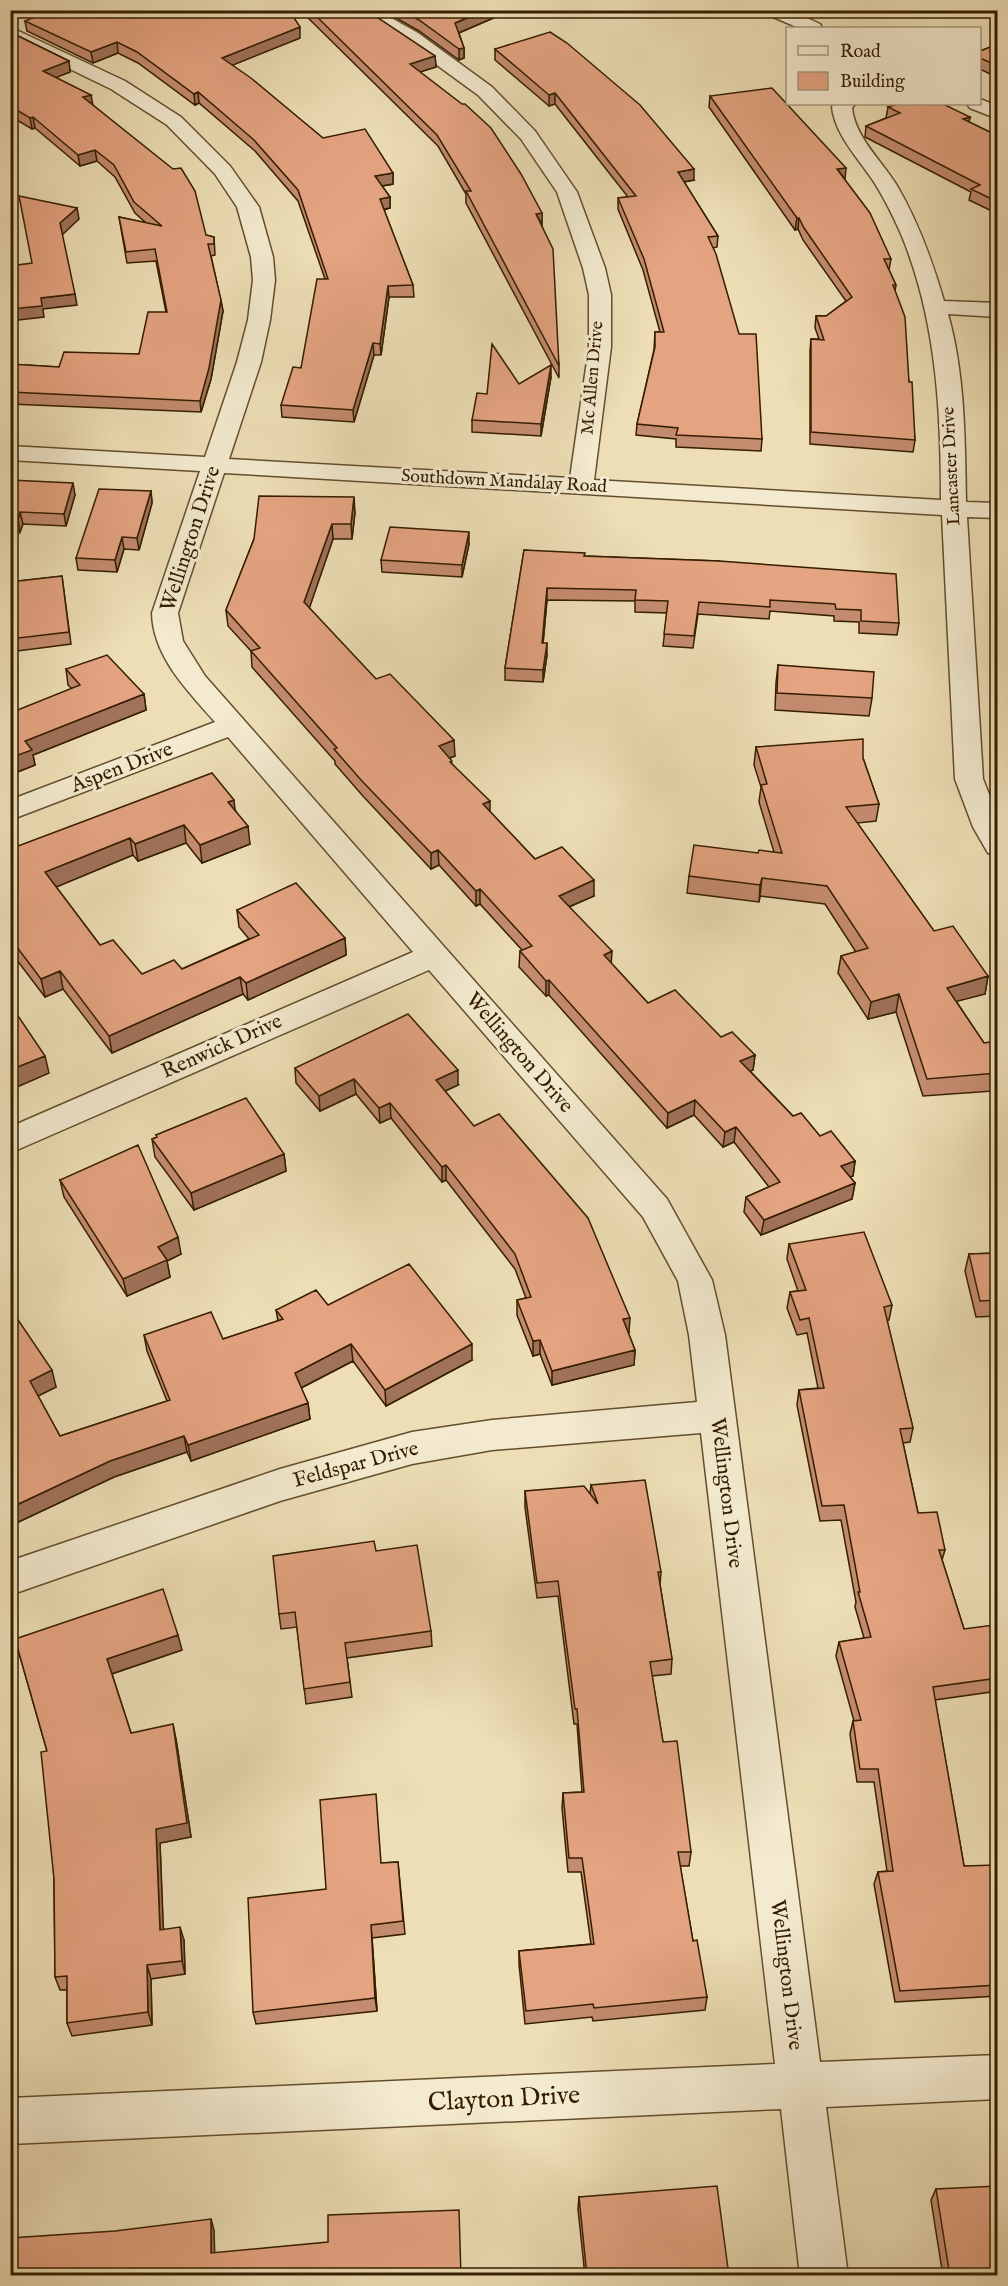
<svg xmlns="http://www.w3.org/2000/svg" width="1008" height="2286" font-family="'IM FELL English',serif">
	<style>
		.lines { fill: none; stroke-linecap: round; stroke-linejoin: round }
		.minor-casing { stroke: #634e2d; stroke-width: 3 }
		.minor { fill: #f3eacf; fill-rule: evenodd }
		.wall { fill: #c48c6f; stroke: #351e00; stroke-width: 1.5 }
		.shaded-wall { fill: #a0725a; stroke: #351e00; stroke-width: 1.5 }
		.building { fill: #e4a381; stroke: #351e00; stroke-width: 1.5 }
		.labels { text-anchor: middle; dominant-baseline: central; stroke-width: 6; stroke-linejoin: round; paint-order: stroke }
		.far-street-label { font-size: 18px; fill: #351e00; stroke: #f3eacf }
		.street-label { font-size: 21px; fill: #351e00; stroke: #f3eacf }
		.near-street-label { font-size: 26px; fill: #351e00; stroke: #f3eacf }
	</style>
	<rect width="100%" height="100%" fill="#eddeb5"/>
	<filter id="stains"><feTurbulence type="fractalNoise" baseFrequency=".00333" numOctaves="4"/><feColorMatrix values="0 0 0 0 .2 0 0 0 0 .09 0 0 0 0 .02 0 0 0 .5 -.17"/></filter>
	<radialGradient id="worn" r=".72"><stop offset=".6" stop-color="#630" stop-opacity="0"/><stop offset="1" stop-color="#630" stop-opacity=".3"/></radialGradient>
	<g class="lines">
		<defs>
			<path id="minor" d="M353,10H377L418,33L492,87L535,131L577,192L605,268L611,295V347L594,480L941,500C941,416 937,332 908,252C901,231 886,201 874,182C859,159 835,135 832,107L834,104H855L852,108C855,137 881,160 896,184C918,221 932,260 944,301L998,303V317L948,314C965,374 965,440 966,502L998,503V518L967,517L983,779L998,817V856L988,853L973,827L955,779L942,515L224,473L178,613L183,641L205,676L667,1199L712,1280L725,1335L820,2062L998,2055V2099L826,2107L848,2276H800L781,2109L10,2144V2098L775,2064L701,1433L492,1450L412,1464L280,1501L10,1595V1561L280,1469L412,1432L492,1420L697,1402L689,1335L678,1281L643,1217L429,970L10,1153V1127L413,952L228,737L10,820V800L215,722C188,691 153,657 152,613L200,471L10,460V446L205,457L237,362L248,320L253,280L251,257L237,207L215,174L167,125L111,89L10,40V27L125,81L181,117L230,166L259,207L273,257L275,280L270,320L261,362L229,459L570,478L589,347V295L583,268L557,192L521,139L478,95L404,41Z
				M764,10H790L820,24L822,28H799L766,14Z
				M980,99L998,106V119L970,108L967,104H980Z"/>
		</defs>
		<use href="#minor" class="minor-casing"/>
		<use href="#minor" class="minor"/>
	</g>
	<path class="wall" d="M300,10H366L435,56L436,67L420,72L542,213V224L559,366V378L466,203V194L438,146Z
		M382,10H512L459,33L464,48V58L459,60L419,31Z
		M25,21L300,38L232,65L323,138L393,173V184L382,186L390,197V208L384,210L413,285L414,297H389L381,355H374L354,422L282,417L281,405L301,368L325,279L298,201L255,151L199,103L195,105L138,63L118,53L93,63L27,31Z
		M10,32L69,61L70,72L56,77L92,105L206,235L214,237L215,255L211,256L223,311L211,379L201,412L10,404V364L59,367L139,354L166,312L156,261L127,263L119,217L146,223L135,213L115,177L97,161L80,166L35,128L32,129L10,116Z
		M998,44V78L980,69V51Z
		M495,49L694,180L684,182L718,236L717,247L713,248L762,439L761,451L676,447V439L636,435L637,424L654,350L655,332H660L643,270L618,209V198L628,197L555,104L549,106L495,60Z
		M710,96L844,179L891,259L889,270L896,285L895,291L909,382L915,440L913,452L810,444V351L811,339H819L815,328L816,316H826L846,301L803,240L798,229L795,230L709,107Z
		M888,107L970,117L969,122L998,136V214L969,200L971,192L865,137L866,126L886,118Z
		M551,377L541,436L472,432V420L487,394Z
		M10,480L75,495L66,526L23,524L20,532H10Z
		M151,491L152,503L139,550L124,549L117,572L78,570L76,558Z
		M355,512L352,539H333L309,608L376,679L455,756L450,758L452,764L490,812L535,859L594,896L569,907L611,963L648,1003L755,1055L753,1070L750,1071L793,1116L820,1136L855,1161L853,1176L850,1177L855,1183L852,1199L761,1235L744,1212L746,1197L769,1187L734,1142L723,1147L694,1115L667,1128L549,995L546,996L519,967L520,951L522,950L480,904L476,906L439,865L431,869L362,795L335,764V761L252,667L251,651L228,626L226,610L254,539Z
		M469,544L462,577L382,572L381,560Z
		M524,550L584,556L719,561L899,623L897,635L859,633V622L834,621V616L770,611L769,619L698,614L693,648L663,646L667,613L635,612V601L547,600L543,643L547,655L543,682L505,680V668Z
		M62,576L71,644L10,652V582Z
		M778,665L872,698L869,716L775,710L776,683Z
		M66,669L144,694L146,710L33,755L35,765L10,775L72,689L68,685Z
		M756,747L863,758L879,804L876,821L857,823L934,931L988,976L985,994L956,1001L984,1043L998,1041V1104L993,1091L923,1096L896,1012L868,1019L838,973L841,956L856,952L825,904L760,896L759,902L687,893L689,876L758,853L774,852L759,802L761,787L754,765Z
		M236,811L250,844L202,863L186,843L138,861L133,855L56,887L100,945L142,974L182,969L249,939L239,927L237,910L345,938L346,955L248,1000L243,994L112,1053L63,989L45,997L10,951V849Z
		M295,1068L458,1085L445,1091L629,1332H628L635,1350L634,1365L552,1385L540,1354L533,1356L517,1315V1300L526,1298L515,1269L446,1180L442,1182L391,1118L380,1123L356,1094L320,1111L296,1083Z
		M995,1132H998V1173L991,1149Z
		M156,1135L284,1154L286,1171L194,1210L155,1157L152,1139L157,1137Z
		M60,1180L181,1254L167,1261L170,1277L127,1296L64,1197Z
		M789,1244L892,1305L889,1320L887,1321L913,1428L910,1442L903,1443L918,1513L945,1550L942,1560L964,1629L998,1636V1691L935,1700L964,1866L998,1870V1996L895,2002L874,1884L878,1872L887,1871L874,1782H857L850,1734L853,1721H854L836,1656L839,1642L864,1638L855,1607L856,1602L841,1520L820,1521L797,1405L799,1390L818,1388L807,1333L797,1335L787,1308L790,1292L798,1291L787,1259Z
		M998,1253V1316L976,1317L965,1271L969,1254Z
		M328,1305L472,1360L386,1406L353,1361L301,1388L308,1403L310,1419L191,1461L187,1452L114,1477L10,1526V1308L56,1387L38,1396L60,1436L167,1401L147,1351L144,1335L223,1339L278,1321L276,1310Z
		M591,1485L661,1572L660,1584L672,1659L671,1674L652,1676L663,1742L691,1852L689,1866H680L693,1941L707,1997L705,2010L593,2021L592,2017L525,2024L519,1964V1951L591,1944L581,1872H568L562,1808L563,1793L582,1792L577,1724H574L558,1596L537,1598L525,1507V1491L590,1494Z
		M376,1551L431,1631L432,1646L347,1658L352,1697L306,1704L297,1627L281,1629L279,1614Z
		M15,1639L182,1650L112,1674L131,1733L176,1739L191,1837L160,1843L163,1929L184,1940L185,1974L151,1979L152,2025L72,2036L67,2023V1990H60L55,1977L54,1879L47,1751Z
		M398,1862L405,1934L372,1938L377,2011L256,2024L253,2012L326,1889L381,1863Z
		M936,2189L998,2276H943L931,2200Z
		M579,2197L729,2276H585L578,2209Z"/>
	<path class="shaded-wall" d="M10,10H32L10,19Z
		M486,10H512L456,34L455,23Z
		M300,27V38L223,69L222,58Z
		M117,42L118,53L93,63L91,52Z
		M464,48V58L459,60V49Z
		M435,56L436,67L410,75V64Z
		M69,61L70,72L45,82L43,71Z
		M198,92L199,103L195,105L194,94Z
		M555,93V104L549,106V95Z
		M91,95L93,106L83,97Z
		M33,117L35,128L32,129L30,118Z
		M970,117L968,127L963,119Z
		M95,150L97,161L80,166L78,155Z
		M846,168L845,179L837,169Z
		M694,169V180L677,183L678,172Z
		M393,173V184L376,187L375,176Z
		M390,197V208L380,210V199Z
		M77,208L79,219L62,235L60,223Z
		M542,213V224L536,214Z
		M797,218H799L798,229L795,230Z
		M388,286L389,297L381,355L380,344Z
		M75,294L77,305L43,309L44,317L10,321V309L41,298Z
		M221,300L223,311L211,379L201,412L200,401Z
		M373,343L374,355L354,422L353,410Z
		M551,365V377L541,436V424Z
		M73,483L75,495L66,526L64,514Z
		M151,491L152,503L139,550L137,538Z
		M354,497L355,512L352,539L351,524Z
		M20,512L23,524L20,532L18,520Z
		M332,524L333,539L306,618L304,602Z
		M469,532V544L462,577V565Z
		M122,537L124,549L117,572L115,560Z
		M547,588V600L542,655V643Z
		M547,643V655L543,682V670Z
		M144,694L146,710L33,755L35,765L10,775V758L25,741Z
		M454,740L455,756L439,762V746Z
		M234,800L236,818L228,802Z
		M490,801V817L483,804Z
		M184,825L186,843L138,861L135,844Z
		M248,826L250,844L202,863L200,845Z
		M130,838L133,855L49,890L45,872Z
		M438,850L439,865L431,869V853Z
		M762,878L760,896L759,902L760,885Z
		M594,880V896L559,911V896Z
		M480,889V904L476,906V891Z
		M345,938L346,955L248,1000L246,983Z
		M612,951L611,967L604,955Z
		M60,971L63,989L45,997L41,979Z
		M988,976L985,994L943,1005L947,988Z
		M240,977L243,994L112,1053L109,1036Z
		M549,980V995L546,996V981Z
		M899,994L896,1012L868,1019L871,1002Z
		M755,1055L753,1070L738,1077L740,1061Z
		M45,1056L49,1073L10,1090V1070Z
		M458,1070V1085L437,1095L436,1080Z
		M354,1079L356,1094L320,1111L319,1096Z
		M695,1100L694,1115L667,1128L668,1113Z
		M390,1103L391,1118L380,1123L379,1108Z
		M736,1127L734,1142L723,1147L725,1132Z
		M284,1154L286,1171L194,1210L191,1193Z
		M855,1161L853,1176L838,1182L841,1166Z
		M446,1165V1180L442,1182V1167Z
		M855,1183L852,1199L761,1235L764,1220Z
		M178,1237L181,1254L167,1261L170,1277L127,1296L123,1279L158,1247Z
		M630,1318L629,1332L622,1334L623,1319Z
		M540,1340V1354L533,1356V1341Z
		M351,1344L353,1361L297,1390L295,1373Z
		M472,1344V1360L386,1406L385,1390Z
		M635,1350L634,1365L552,1385V1371Z
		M52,1370L56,1387L34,1398L30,1381Z
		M308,1403L310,1419L191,1461L188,1445Z
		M184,1436L187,1452L114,1477L10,1526V1508L110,1461Z
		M178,1635L182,1650L111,1674L107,1659Z
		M173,1724L176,1739L191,1837L160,1843L164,1943L160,1930L156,1829Z
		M371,1925L372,1938L377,2011L375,1998Z
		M180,1927L184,1940L185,1974L182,1961Z
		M147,1965L151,1979L152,2025L148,2012Z
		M211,2219L214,2230L215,2264L211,2253Z"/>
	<path class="building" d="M51,10H289L300,27L222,58L251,78L323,138L365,129L393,173L375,176L390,197L380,199L413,285L388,286L380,344L373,343L353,410L281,405L293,367L301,368L317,279H328L298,190L254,140L198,92L194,94L137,52L117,42L91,52L25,21Z
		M310,10H366L435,56L410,64L462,104H465L491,128L521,174L542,213L536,214L553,249L559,366L466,191H471L437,135Z
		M401,10H486L455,23L464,48L459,49L419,20Z
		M10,32L69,61L43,71L91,95L83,97L173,169L181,168L195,191L206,235L214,237V244H208L221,300L209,368L200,401L10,392V364L59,367L64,352L139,354L148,312H167L155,249L126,252L119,217L162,226L134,202L114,165L95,150L78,155L33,117L30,118L10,106Z
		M550,32L567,43L640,105L694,169L678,172L718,236L708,237L716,254L739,334H756L762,439L676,435L678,428L637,424L655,347V332H664L644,259L618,198L636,196L555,93L549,95L495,49Z
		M998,44V66L980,58V51Z
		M772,88L846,168L837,169L870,213L891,259H884L896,285H893L905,317L909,382H912L915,440L811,432V339L824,340L816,316H826L852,297L804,228L799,218H797L710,96Z
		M898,104H943L970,117L963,119L998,136V202L971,189L980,185L866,126L900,113L888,107Z
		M19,196L77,208L60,223L75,294L41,298L42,306L10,309V266L32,263Z
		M492,344L519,384L551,365L541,424L472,420L477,393L487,394Z
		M10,480L73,483L64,514L20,512L18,520H10Z
		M99,489L151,491L137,538L122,537L115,560L76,558Z
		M259,496L354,497L351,524H332L304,602L376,679L390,674L454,740L439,746L452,761L450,762L490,801L483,804L535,859L562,847L594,880L559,896L612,951L604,955L648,1003L675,990L721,1037L732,1032L755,1055L740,1061L793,1116L801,1113L820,1136L831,1131L855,1161L841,1166L855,1183L764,1220L746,1197L780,1182L736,1127L725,1132L695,1100L668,1113L549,980L546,981L520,951L532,946L480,889L476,891L438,850L431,853L361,780L334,749L337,748L251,651L260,648L226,610L254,539Z
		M390,527L469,532L462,565L381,560Z
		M524,550L585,553L584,556L719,561L896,574L899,623L861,621V610L836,609L835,604L770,600V607L699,602L694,636L664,634L668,601L635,600L636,590L547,588L542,643H547L543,670L505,668Z
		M62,576L69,632L10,639V582Z
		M107,655L144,694L25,741L32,750L10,758V713L80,685L66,669Z
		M778,665L874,672L872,698L777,693Z
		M863,739V758L879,804L846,807L934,931L953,926L988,976L947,988L984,1043L998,1041V1075L997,1073L927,1079L899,994L871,1002L841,956L868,948L827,886L762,878L760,885L689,876L694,845L758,853L759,850L782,853L761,785L767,784L756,747Z
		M212,773L234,800L228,802L248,826L200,845L184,825L135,844L130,838L45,872L100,945L113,940L142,974L174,960L182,969L259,935L237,910L296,883L345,938L246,983L240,977L109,1036L60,971L41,979L10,938V849Z
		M10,1004L45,1056L10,1070Z
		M408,1014L458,1070L436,1080L474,1126L499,1114L588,1218L630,1318L623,1319L635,1350L552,1371L540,1340L533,1341L517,1300L531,1297L515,1254L446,1165L442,1167L390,1103L379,1108L354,1079L319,1096L295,1068Z
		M246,1098L284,1154L191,1193L152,1139L157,1137L156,1135Z
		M138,1145L178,1237L158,1247L167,1260L123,1279L60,1180Z
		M864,1232L892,1305L884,1307L913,1428L900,1429L918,1513L937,1512L945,1550H939L964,1629L994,1625L998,1636V1678L933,1687L964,1866L996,1865L998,1870V1985L900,1991L878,1872L893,1871L878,1769H860L853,1721L861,1720L839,1642L871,1637L858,1592H860L844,1505L822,1506L799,1390L824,1388L809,1318L800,1320L790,1292L806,1290L789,1244Z
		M998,1253V1300L980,1301L969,1254Z
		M409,1264L472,1344L385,1390L351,1344L295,1373L308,1403L188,1445L184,1436L110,1461L10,1508V1308L52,1370L30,1381L60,1436L170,1400L144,1335L211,1312L223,1339L283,1319L276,1310L316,1290L328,1305Z
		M645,1480L661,1572H658L672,1659L650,1662L663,1742L677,1741L691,1852H678L693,1941L697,1940L707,1997L594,2008L593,2004L526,2011L519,1951L594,1944L582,1858H569L563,1793L584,1792L577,1709H575L558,1581L537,1583L525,1491L584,1486L598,1504L591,1485Z
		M374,1541L376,1551L417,1545L431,1631L345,1643L350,1682L304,1689L295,1612L279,1614L273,1556Z
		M163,1589L178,1635L107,1659L131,1733L173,1724L187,1823L156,1829L160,1930L180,1927L182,1961L147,1965L148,2012L67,2023V1976L55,1977L54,1879L41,1752L47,1751L15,1639Z
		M376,1794L381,1863L398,1862L403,1921L371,1925L375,1998L253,2012L248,1898L326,1889L320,1800Z
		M717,2186L729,2276H587L579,2197Z
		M998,2186V2276H950L936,2189Z
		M459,2210L461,2276H10V2238L115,2231L211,2219V2253L328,2242V2215Z"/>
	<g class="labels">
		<g class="far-street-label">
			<text transform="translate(593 378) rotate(-85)">Mc Allen Drive</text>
			<text transform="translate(952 466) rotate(-93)">Lancaster Drive</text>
			<text transform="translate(504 482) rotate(3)">Southdown Mandalay Road</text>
		</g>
		<g class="street-label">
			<text transform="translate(191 539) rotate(-72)">Wellington Drive</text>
			<text transform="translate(122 768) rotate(-21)">Aspen Drive</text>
			<text transform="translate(222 1047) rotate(-24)">Renwick Drive</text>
			<text transform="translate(519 1053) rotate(49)">Wellington Drive</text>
			<text transform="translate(356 1465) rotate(-15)">Feldspar Drive</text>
			<text transform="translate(726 1493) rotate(83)">Wellington Drive</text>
			<text transform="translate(786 1975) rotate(83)">Wellington Drive</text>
		</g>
		<g class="near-street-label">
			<text transform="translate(504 2099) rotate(-3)">Clayton Drive</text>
		</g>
	</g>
	<rect width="1008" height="2286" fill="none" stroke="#eddeb5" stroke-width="36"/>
	<rect x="12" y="12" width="984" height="2262" fill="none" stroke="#351e00" stroke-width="3"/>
	<rect x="18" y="18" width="972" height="2250" fill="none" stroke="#351e00" stroke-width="1.5"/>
	<rect x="786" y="27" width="195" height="78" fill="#f3eacf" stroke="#a7987c" stroke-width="1.5"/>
	<rect x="798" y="46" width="30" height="9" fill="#f3eacf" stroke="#a7987c" stroke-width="1.5"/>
	<text x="840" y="57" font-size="18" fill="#351e00">Road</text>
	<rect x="798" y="72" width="30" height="18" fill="#e4a381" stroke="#a7987c" stroke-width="1.5"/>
	<text x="840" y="87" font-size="18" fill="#351e00">Building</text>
	<rect width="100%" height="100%" filter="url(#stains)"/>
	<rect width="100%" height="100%" fill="url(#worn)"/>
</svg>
